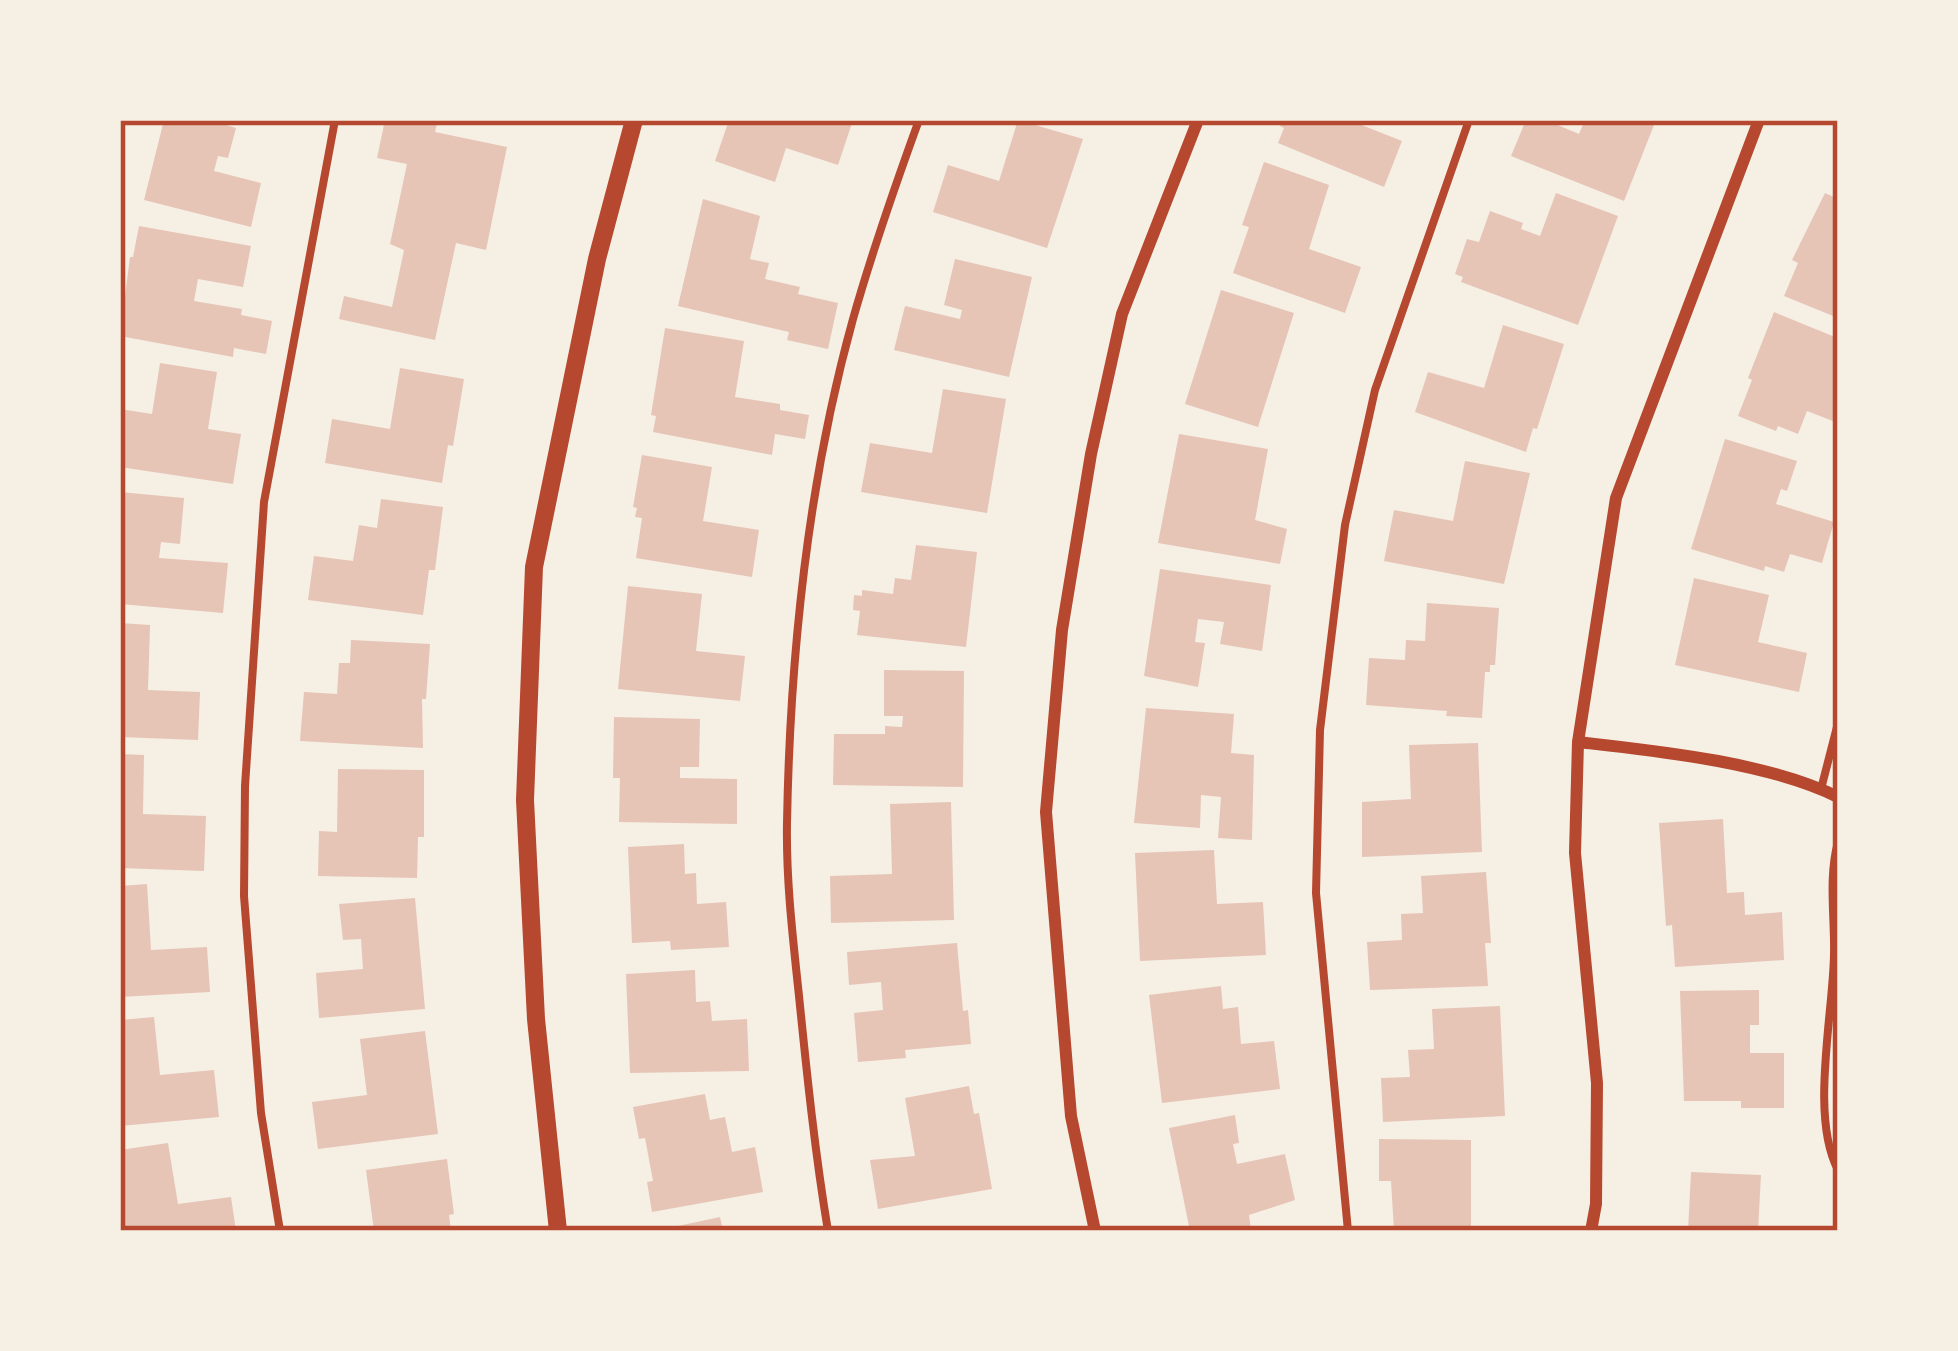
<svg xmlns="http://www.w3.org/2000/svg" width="1958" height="1351" font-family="Inter,sans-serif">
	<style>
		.building { fill: #e6c5b7 }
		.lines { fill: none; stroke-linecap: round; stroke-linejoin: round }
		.service { stroke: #b5482f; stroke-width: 8 }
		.minor { stroke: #b5482f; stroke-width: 12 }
		.tertiary { stroke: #b5482f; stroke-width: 18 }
		.neatline { fill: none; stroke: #b5482f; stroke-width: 4.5 }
	</style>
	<rect width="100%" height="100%" fill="#f6efe4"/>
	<path class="building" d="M164,120H224L223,124L236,128L228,158L218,156L214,171L261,183L251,227L144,200Z
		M385,120H438L435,132L507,147L486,250L456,243L435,340L339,319L344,296L392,307L404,250L390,244L407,164L377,158Z
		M729,120H853L838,165L786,148L775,182L715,161Z
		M1018,120L1083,139L1047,248L933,212L948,165L999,181Z
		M1282,120H1349L1402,141L1384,187L1278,143L1284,128L1280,126Z
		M1526,120H1546L1579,134L1585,120H1656L1624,201L1511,156Z
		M1264,162L1329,185L1309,249L1361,267L1345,313L1233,273L1249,227L1242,225Z
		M1556,193L1618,216L1578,325L1461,282L1463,277L1455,274L1467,239L1479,242L1490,211L1523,223L1521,229L1540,236Z
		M1825,193L1838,199V318L1784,296L1798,263L1792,260Z
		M703,199L760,216L750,259L769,263L765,279L800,287L798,294L838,303L828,349L787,340L789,332L678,306Z
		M139,226L251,246L243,287L198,279L194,301L242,309L241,315L272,321L266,354L234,348L233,357L120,336L130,257H133Z
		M955,259L1032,277L1009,377L894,350L905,306L960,319L962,310L944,305Z
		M1221,290L1294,313L1258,427L1185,404Z
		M1774,312L1835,337L1838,423L1807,411L1798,434L1778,426L1776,431L1738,416L1752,380L1748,378Z
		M1503,325L1564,344L1537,429L1533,428L1526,452L1415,412L1428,372L1484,388Z
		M665,328L744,341L735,397L780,404V410L809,415L805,439L775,434L772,455L653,432L656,416L651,415Z
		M160,363L217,372L208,429L241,434L233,484L120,467V409L152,414Z
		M400,368L464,379L453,446L448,445L442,483L325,463L332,419L390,429Z
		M943,389L1006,399L987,513L861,492L870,443L932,453Z
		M1179,434L1268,449L1255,520L1287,529L1280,564L1158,543Z
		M1725,439L1797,461L1787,491L1781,489L1776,504L1834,522L1822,563L1790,554L1784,572L1765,566L1764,571L1691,549Z
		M642,455L712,467L703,521L759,530L752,577L636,558L642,518L635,517L637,508L633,507Z
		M1465,461L1530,473L1504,584L1384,561L1394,510L1453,521Z
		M120,492L184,498L180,544L161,542L159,558L228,563L223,613L120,604Z
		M381,499L443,507L435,570H429L423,615L308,600L314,556L353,561L359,525L377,528Z
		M916,545L977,552L966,647L857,635L860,611L853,610L854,595L862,596V590L893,594L895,578L911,580Z
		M1160,569L1271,585L1262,651L1220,644L1224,622L1198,619L1195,642L1205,643L1198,687L1144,676Z
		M1694,578L1769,595L1758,642L1807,653L1799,692L1675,665Z
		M628,586L702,594L696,651L745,656L740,701L618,689Z
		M1427,603L1499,608L1495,665H1490V672H1485L1482,718L1446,716L1447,711L1366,705L1369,658L1405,660L1406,640L1425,641Z
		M120,623L150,625L148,690L200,692L198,740L120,737Z
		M351,640L430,644L426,699H422L423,748L300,741L304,692L337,694L339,663H350Z
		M884,670L964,671L963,787L833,785L834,734H885V726L902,727L903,716H884Z
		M1146,708L1234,714L1231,753L1254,755L1252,840L1218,838L1221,797L1201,795L1200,828L1134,823Z
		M614,717L700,719L699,767H680V778L737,779V824L619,822L620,778H613Z
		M1478,743L1482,852L1362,857V802L1411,799L1409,745Z
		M120,754L144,755L143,814L206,816L204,871L120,868Z
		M338,769L424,770V837H418L417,878L318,876L319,831L337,832Z
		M951,802L954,920L831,923L830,876L892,874L890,804Z
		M1723,819L1727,893L1744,892L1745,915L1782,912L1784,960L1675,967L1672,925L1666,926L1659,823Z
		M684,844L685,874L696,873L697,904L726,902L729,947L671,950L670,941L632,943L628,847Z
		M1214,850L1217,904L1263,902L1266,955L1140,961L1135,853Z
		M1486,872L1491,943H1485L1488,986L1370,990L1367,942L1402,940L1401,914L1423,913L1421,876Z
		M147,884L151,950L207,947L210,992L120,997V886Z
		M415,898L425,1009L319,1018L316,973L363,969L361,939L343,940L339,904Z
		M957,943L963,1011L968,1010L971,1044L905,1050L906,1058L858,1062L854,1013L883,1010L881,982L849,985L847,952Z
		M695,970L696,1002L710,1001L712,1021L747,1019L749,1071L630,1073L626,974Z
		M1221,986L1223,1009L1238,1007L1241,1044L1274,1041L1280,1089L1162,1103L1149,995Z
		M1759,990V1025H1750V1053H1784V1108H1741V1101H1684L1680,991Z
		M1500,1006L1505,1116L1383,1122L1381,1078L1410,1077L1408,1050L1434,1049L1432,1009Z
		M154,1017L160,1075L214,1070L219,1117L120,1126V1020Z
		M425,1031L438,1134L318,1149L312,1102L367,1095L360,1039Z
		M969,1086L974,1114L979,1113L992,1189L878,1209L870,1160L915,1156L905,1098Z
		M705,1094L710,1120L725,1117L732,1152L755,1147L763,1192L652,1212L647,1182L653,1181L645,1138L639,1139L633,1107Z
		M1235,1115L1239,1143L1233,1144L1237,1164L1285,1154L1295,1200L1249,1215L1251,1230L1190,1231L1169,1128Z
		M1379,1139L1471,1140V1230L1394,1231L1391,1181H1379Z
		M168,1143L178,1204L231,1197L236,1231H120V1150Z
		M447,1159L454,1214L449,1215L451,1231H374L366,1170Z
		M1691,1172L1761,1175L1758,1231H1688Z
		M720,1217L723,1231H664V1229Z"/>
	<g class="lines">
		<path class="service" d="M1821,789L1838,723
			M1838,842C1828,878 1835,918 1834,955C1833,1015 1810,1117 1838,1170
			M280,1231L261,1113L244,896L245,786L264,502L335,120
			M828,1231C815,1153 807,1075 799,996C793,939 786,881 787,823C790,655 808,481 853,319C872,252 895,186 919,120
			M1348,1231L1316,893L1320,730L1345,525L1375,390L1469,120"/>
		<path class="minor" d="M1578,742C1657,751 1767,762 1838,797
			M1095,1231L1071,1116L1046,812L1062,630L1091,454L1122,314L1198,120
			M1591,1231L1596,1204L1597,1083L1575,853L1578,742L1616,498L1759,120"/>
		<path class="tertiary" d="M558,1231L536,1019L525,800L534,567L597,259L634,120"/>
	</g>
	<rect width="1958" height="1351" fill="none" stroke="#f6efe4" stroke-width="246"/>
	<rect x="123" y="123" width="1712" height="1105" class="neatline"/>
</svg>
